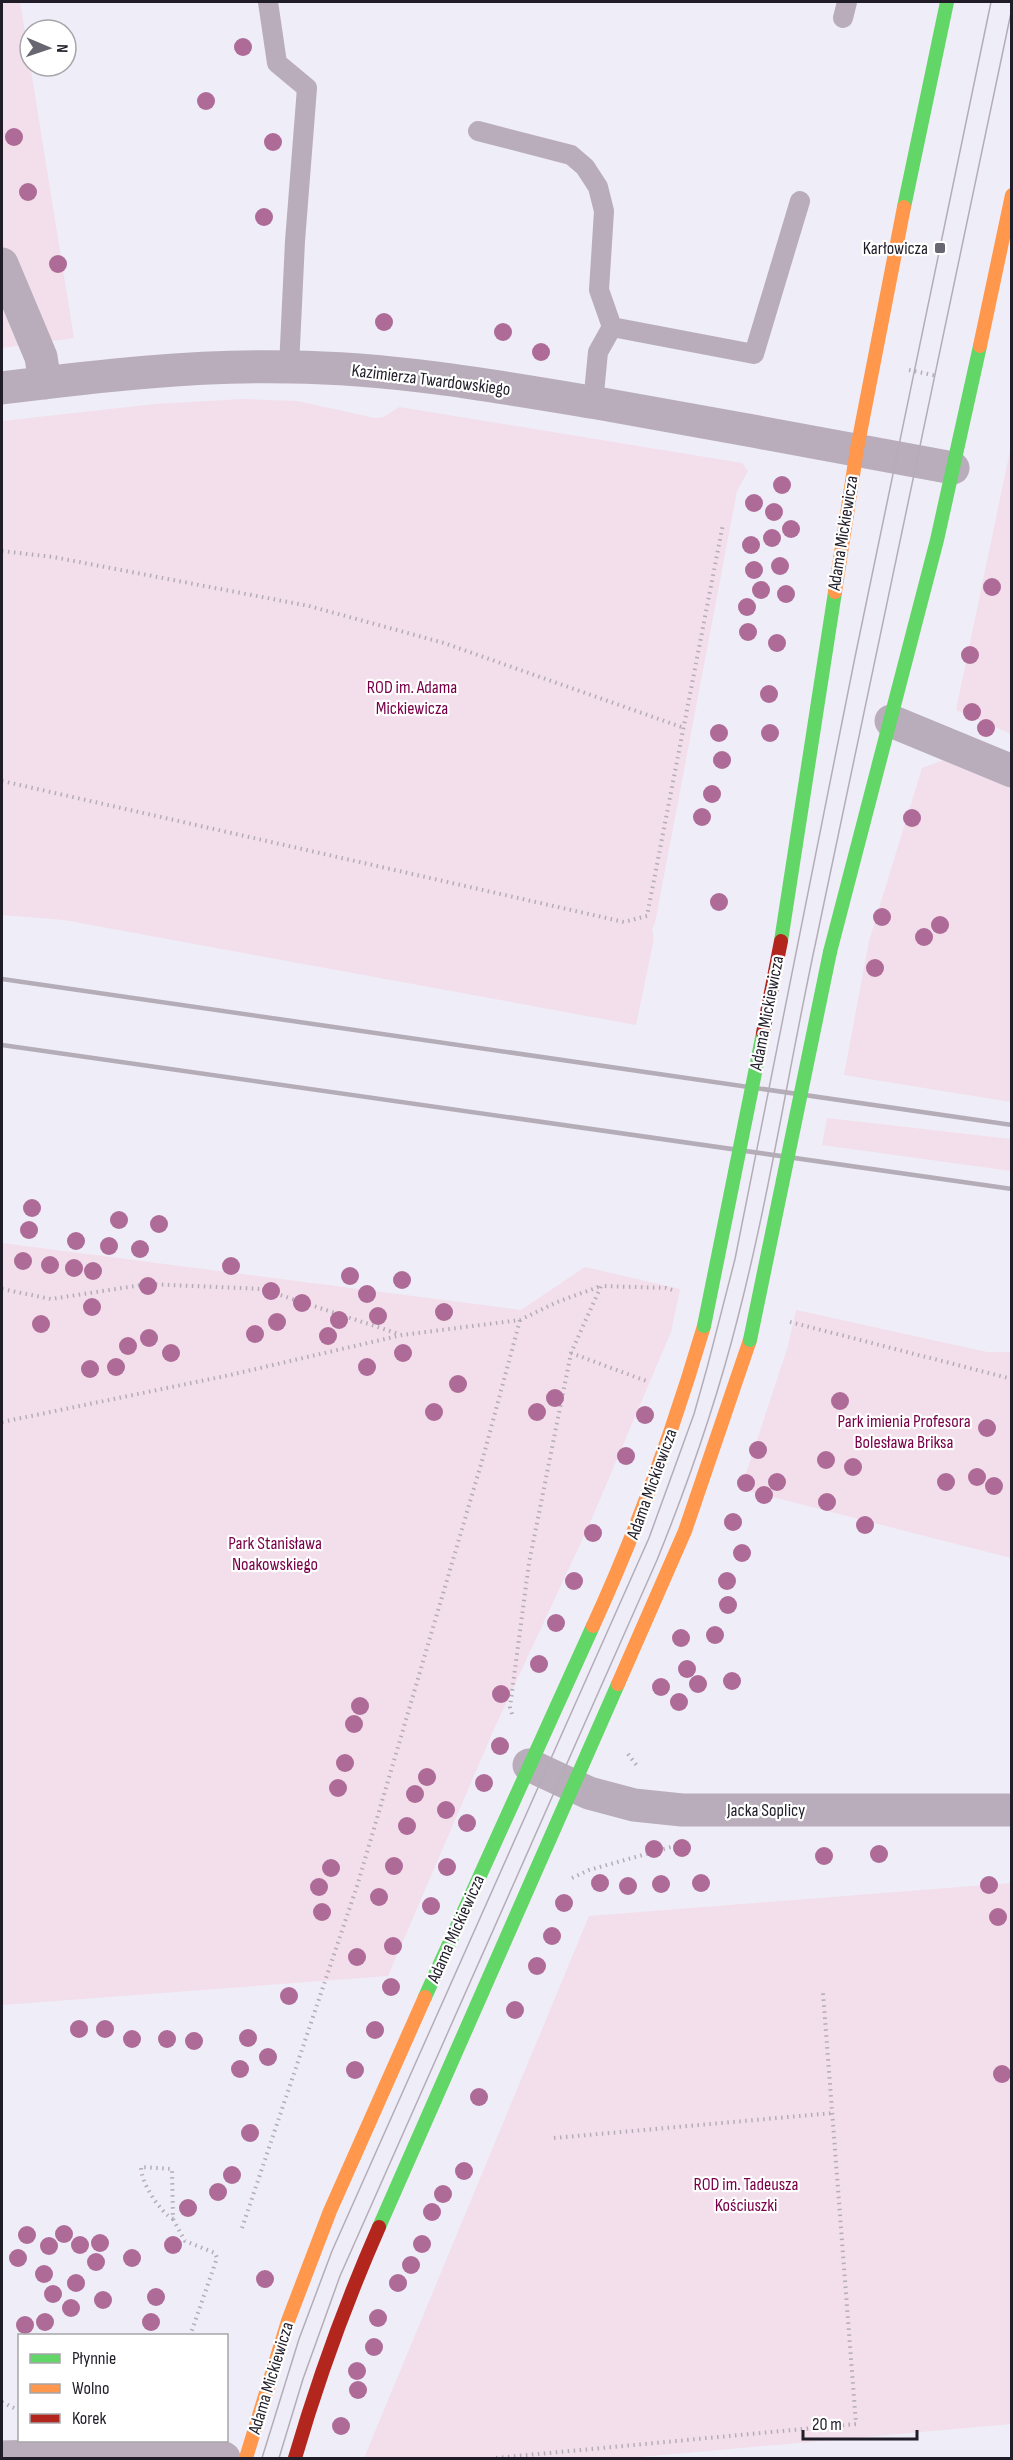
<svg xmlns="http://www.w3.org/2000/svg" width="1013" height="2460" font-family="'Sofia Sans Condensed',sans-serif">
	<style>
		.green { fill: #f2dfeb }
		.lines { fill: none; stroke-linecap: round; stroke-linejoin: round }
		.path { stroke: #b4acb8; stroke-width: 4; stroke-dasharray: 1.5 4.5; stroke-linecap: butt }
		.lane { stroke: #b9adbc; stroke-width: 20 }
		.street { stroke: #b9adbc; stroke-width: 33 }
		.fast { stroke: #63d668; stroke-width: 14 }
		.slow { stroke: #ff974d; stroke-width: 14 }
		.jam { stroke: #b3261e; stroke-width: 14 }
		.tram { stroke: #b4adb8; stroke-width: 1.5 }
		.rail { stroke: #b4adb8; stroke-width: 4.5 }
		.fast-bridge { stroke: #63d668; stroke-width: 14 }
		.jam-bridge { stroke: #b3261e; stroke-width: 14 }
		.tree { fill: #ae6b97 }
		.poi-dot { fill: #686670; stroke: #fff; stroke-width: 2 }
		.labels { text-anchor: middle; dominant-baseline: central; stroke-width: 4.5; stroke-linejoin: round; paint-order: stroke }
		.poi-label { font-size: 18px; fill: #201d28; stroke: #fff; text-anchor: end }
		.street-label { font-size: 18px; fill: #201d28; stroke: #fff }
		.park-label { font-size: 18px; fill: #780048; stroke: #fff }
	</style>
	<rect width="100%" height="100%" fill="#efedf7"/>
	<path class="green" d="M2,2H20L74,338L2,348Z
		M243,399L297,401L375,418L384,417L399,407L742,463L748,471L737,491L655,923L652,929L654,939L636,1025L64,920L2,915V421L155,404Z
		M1011,446V734L956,710Z
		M944,760L1011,787V1102L844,1075L869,941L922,768Z
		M827,1118L1011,1139V1171L822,1145Z
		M2,1243L521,1310L585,1267L680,1289L671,1332L589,1525L495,1727L388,1976L2,2005Z
		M796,1310L987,1352H1011V1558L741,1489L788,1346Z
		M1011,1883V2424L629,2458H364L589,1916Z"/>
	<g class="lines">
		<path class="path" d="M909,370L937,376
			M2,551L53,557L309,606L444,643L684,728
			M2,781L624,922L647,916L723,524
			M2,1289L51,1299L148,1284L262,1289L399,1334
			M790,1322L1012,1379
			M571,1353L649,1382
			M2,1422L230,1375L402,1335L520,1320L557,1302L601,1286
			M512,1714L510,1707L529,1563L571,1353L601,1286L666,1288L676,1291
			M628,1754L638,1767
			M572,1878L589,1870L671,1847
			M554,2138L833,2113
			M173,2219C160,2212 141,2183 141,2167L172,2169L173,2219L185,2241L215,2253L217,2258L190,2336
			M242,2228L358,1883L484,1454L520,1320
			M2,2402L20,2411
			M496,2458L856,2424L823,1993"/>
		<path class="lane" d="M268,2L277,63L307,88L295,241L289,367
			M843,18L847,2
			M478,131L571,155L585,167L598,187L604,211L599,290L612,327L598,352L593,403
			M612,327L754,354L800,201"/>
		<path class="street" d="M2,264L41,357L45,383
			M2,388C97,376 194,365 290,367C393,368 495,386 597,403C716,424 834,446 953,468
			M891,721L1012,771
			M529,1765L589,1793L634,1805L682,1810H1012
			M2,2457L143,2453L224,2458"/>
		<path class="fast" d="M904,207L947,2
			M781,941L835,592
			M830,952L937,540L980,346
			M425,1997L593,1626
			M379,2227L618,1684"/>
		<path class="slow" d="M980,346L1012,195
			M835,592L857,449L904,207
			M593,1626C639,1526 673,1431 704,1326
			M618,1684L685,1531L750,1340
			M246,2458L288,2321L330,2211L425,1997"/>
		<path class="jam" d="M295,2458C318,2379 346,2302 379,2227"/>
		<path class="tram" d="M262,2458L299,2339L332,2251L649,1538L694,1414L707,1368L735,1259L855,657L991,2
			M279,2458L303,2379L340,2276L657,1560C689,1481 717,1400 738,1317C770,1193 789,1066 816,941C882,630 947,319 1012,8"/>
		<path class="rail" d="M2,979L1012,1125
			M2,1045L1012,1189"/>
		<path class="fast-bridge" d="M704,1326L763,1033
			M750,1340L830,952"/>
		<path class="jam-bridge" d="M763,1033L781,941"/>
	</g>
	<g class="tree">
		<circle cx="243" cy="47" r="9"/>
		<circle cx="206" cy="101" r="9"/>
		<circle cx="14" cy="137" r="9"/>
		<circle cx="273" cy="142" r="9"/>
		<circle cx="28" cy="192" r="9"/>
		<circle cx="264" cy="217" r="9"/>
		<circle cx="58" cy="264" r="9"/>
		<circle cx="384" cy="322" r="9"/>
		<circle cx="503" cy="332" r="9"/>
		<circle cx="541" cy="352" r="9"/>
		<circle cx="782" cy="485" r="9"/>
		<circle cx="754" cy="503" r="9"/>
		<circle cx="774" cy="512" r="9"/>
		<circle cx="791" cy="529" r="9"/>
		<circle cx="772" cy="538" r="9"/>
		<circle cx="751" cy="545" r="9"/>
		<circle cx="780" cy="566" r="9"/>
		<circle cx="754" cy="570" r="9"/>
		<circle cx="992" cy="587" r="9"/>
		<circle cx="761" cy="590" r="9"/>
		<circle cx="786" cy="594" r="9"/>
		<circle cx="747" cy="607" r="9"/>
		<circle cx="748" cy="632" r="9"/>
		<circle cx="777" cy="643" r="9"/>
		<circle cx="970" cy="655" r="9"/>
		<circle cx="769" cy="694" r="9"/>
		<circle cx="972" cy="712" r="9"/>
		<circle cx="986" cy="728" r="9"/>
		<circle cx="719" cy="733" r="9"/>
		<circle cx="770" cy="733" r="9"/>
		<circle cx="722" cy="760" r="9"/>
		<circle cx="712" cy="794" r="9"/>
		<circle cx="702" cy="817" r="9"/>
		<circle cx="912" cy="818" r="9"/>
		<circle cx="719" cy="902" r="9"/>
		<circle cx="882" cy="917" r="9"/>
		<circle cx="940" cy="925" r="9"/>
		<circle cx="924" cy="937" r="9"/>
		<circle cx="875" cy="968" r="9"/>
		<circle cx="32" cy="1208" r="9"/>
		<circle cx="119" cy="1220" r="9"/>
		<circle cx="159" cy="1224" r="9"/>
		<circle cx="29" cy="1230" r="9"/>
		<circle cx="76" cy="1241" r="9"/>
		<circle cx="109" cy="1246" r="9"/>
		<circle cx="140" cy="1249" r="9"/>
		<circle cx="23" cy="1261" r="9"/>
		<circle cx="50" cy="1265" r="9"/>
		<circle cx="231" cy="1266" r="9"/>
		<circle cx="74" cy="1268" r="9"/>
		<circle cx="93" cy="1271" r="9"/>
		<circle cx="350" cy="1276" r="9"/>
		<circle cx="402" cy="1280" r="9"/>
		<circle cx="148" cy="1286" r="9"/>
		<circle cx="271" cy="1291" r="9"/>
		<circle cx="367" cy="1294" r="9"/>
		<circle cx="302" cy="1303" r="9"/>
		<circle cx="92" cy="1307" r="9"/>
		<circle cx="444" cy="1312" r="9"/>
		<circle cx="378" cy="1316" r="9"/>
		<circle cx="339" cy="1320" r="9"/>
		<circle cx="277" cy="1322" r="9"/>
		<circle cx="41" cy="1324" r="9"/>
		<circle cx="255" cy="1334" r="9"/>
		<circle cx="328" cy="1336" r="9"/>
		<circle cx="149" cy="1338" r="9"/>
		<circle cx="128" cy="1346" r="9"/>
		<circle cx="171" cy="1353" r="9"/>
		<circle cx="403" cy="1353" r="9"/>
		<circle cx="116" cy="1367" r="9"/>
		<circle cx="367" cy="1367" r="9"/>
		<circle cx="90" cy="1369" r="9"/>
		<circle cx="458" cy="1384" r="9"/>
		<circle cx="555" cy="1398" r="9"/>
		<circle cx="840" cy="1401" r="9"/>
		<circle cx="434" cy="1412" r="9"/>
		<circle cx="537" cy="1412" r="9"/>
		<circle cx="645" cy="1415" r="9"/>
		<circle cx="987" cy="1428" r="9"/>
		<circle cx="758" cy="1450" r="9"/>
		<circle cx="626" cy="1456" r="9"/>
		<circle cx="826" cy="1460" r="9"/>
		<circle cx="853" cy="1467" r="9"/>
		<circle cx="977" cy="1477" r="9"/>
		<circle cx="777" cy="1482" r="9"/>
		<circle cx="946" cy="1482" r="9"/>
		<circle cx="746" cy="1483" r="9"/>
		<circle cx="994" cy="1486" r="9"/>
		<circle cx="764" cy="1495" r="9"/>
		<circle cx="827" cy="1502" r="9"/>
		<circle cx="733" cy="1522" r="9"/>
		<circle cx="865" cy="1525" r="9"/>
		<circle cx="593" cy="1533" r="9"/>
		<circle cx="742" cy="1553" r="9"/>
		<circle cx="574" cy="1581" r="9"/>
		<circle cx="727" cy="1581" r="9"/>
		<circle cx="728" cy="1605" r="9"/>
		<circle cx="556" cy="1623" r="9"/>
		<circle cx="715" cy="1635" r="9"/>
		<circle cx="681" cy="1638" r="9"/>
		<circle cx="539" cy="1664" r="9"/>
		<circle cx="687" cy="1669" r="9"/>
		<circle cx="732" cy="1681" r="9"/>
		<circle cx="698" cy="1684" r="9"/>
		<circle cx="661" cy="1687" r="9"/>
		<circle cx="501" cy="1694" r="9"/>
		<circle cx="679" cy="1702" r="9"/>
		<circle cx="360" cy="1706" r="9"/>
		<circle cx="354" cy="1724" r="9"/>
		<circle cx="500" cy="1746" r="9"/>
		<circle cx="345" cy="1763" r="9"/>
		<circle cx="427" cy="1777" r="9"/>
		<circle cx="484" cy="1783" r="9"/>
		<circle cx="338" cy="1788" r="9"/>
		<circle cx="415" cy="1794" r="9"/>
		<circle cx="446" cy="1810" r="9"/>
		<circle cx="467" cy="1823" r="9"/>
		<circle cx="407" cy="1826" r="9"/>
		<circle cx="682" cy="1848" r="9"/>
		<circle cx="654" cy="1849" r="9"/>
		<circle cx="879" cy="1854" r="9"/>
		<circle cx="824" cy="1856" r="9"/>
		<circle cx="394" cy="1866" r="9"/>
		<circle cx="447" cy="1867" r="9"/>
		<circle cx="331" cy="1868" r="9"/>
		<circle cx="600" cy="1883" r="9"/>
		<circle cx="701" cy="1883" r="9"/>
		<circle cx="661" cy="1884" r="9"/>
		<circle cx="989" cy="1885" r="9"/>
		<circle cx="628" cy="1886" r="9"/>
		<circle cx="319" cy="1887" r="9"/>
		<circle cx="379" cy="1897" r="9"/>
		<circle cx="564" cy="1903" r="9"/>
		<circle cx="431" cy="1906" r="9"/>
		<circle cx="322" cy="1912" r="9"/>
		<circle cx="998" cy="1917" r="9"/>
		<circle cx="552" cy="1936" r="9"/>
		<circle cx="393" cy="1946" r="9"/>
		<circle cx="357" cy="1957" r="9"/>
		<circle cx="537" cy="1966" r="9"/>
		<circle cx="391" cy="1987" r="9"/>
		<circle cx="289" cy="1996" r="9"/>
		<circle cx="515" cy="2010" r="9"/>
		<circle cx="79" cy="2029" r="9"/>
		<circle cx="105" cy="2029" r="9"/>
		<circle cx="375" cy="2030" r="9"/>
		<circle cx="248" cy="2038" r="9"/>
		<circle cx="132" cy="2039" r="9"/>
		<circle cx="167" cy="2039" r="9"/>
		<circle cx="194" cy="2041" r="9"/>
		<circle cx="268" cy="2057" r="9"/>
		<circle cx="240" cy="2069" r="9"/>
		<circle cx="355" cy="2070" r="9"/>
		<circle cx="1002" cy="2074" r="9"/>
		<circle cx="479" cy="2097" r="9"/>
		<circle cx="250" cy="2133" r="9"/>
		<circle cx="464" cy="2171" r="9"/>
		<circle cx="232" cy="2175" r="9"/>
		<circle cx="218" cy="2192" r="9"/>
		<circle cx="443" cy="2194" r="9"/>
		<circle cx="188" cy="2208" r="9"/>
		<circle cx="432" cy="2212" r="9"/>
		<circle cx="64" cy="2234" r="9"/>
		<circle cx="27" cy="2235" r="9"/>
		<circle cx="100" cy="2243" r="9"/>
		<circle cx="422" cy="2244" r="9"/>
		<circle cx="80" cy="2245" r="9"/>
		<circle cx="173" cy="2245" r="9"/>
		<circle cx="49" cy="2246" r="9"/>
		<circle cx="18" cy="2258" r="9"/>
		<circle cx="132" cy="2258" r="9"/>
		<circle cx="96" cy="2262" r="9"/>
		<circle cx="411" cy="2265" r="9"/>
		<circle cx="44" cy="2274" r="9"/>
		<circle cx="265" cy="2279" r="9"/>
		<circle cx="76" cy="2283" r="9"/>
		<circle cx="398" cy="2283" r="9"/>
		<circle cx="53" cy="2294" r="9"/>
		<circle cx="156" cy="2297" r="9"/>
		<circle cx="103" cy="2300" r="9"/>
		<circle cx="71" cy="2308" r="9"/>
		<circle cx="378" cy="2318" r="9"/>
		<circle cx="45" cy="2322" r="9"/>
		<circle cx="151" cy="2322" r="9"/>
		<circle cx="25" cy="2325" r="9"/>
		<circle cx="374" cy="2347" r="9"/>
		<circle cx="357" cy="2371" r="9"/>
		<circle cx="358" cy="2390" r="9"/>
		<circle cx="341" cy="2426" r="9"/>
	</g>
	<rect class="poi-dot" x="934" y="242" width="12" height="12" rx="3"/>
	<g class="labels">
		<g class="poi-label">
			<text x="928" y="248">Karłowicza</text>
		</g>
		<g class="street-label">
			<text transform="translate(431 380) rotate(7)">Kazimierza Twardowskiego</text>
			<text transform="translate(843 533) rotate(-81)">Adama Mickiewicza</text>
			<text transform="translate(767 1013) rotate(-79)">Adama Mickiewicza</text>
			<text transform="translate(652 1484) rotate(-70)">Adama Mickiewicza</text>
			<text x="766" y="1810">Jacka Soplicy</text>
			<text transform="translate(456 1929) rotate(-66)">Adama Mickiewicza</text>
			<text transform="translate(271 2378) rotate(-73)">Adama Mickiewicza</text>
		</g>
		<g class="park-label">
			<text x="412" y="687">ROD im. Adama<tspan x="412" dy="21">Mickiewicza</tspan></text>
			<text x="904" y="1421">Park imienia Profesora<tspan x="904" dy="21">Bolesława Briksa</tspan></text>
			<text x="275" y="1543">Park Stanisława<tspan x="275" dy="21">Noakowskiego</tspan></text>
			<text x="746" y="2184">ROD im. Tadeusza<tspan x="746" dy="21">Kościuszki</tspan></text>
		</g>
	</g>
	<rect width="1013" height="2460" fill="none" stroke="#201d28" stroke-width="6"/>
	<rect x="18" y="2334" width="210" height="108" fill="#ffffff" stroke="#a6a5a9" stroke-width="1.5"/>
	<rect x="30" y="2354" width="30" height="9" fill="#63d668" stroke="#a6a5a9" stroke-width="1.5"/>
	<text x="72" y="2364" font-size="18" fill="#201d28">Płynnie</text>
	<rect x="30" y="2384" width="30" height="9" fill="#ff974d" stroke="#a6a5a9" stroke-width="1.5"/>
	<text x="72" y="2394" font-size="18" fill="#201d28">Wolno</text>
	<rect x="30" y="2414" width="30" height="9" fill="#b3261e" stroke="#a6a5a9" stroke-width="1.5"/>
	<text x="72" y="2424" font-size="18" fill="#201d28">Korek</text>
	<g transform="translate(48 48) rotate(92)"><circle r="28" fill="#ffffff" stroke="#a6a5a9" stroke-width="1.5"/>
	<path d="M0-4.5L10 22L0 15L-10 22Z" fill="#686670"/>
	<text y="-9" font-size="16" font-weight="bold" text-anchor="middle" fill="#201d28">N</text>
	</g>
	<path d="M803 2430v9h114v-9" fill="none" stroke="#201d28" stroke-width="3"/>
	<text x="812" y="2430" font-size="18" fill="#201d28" stroke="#ffffff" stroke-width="4.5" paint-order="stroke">20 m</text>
</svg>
